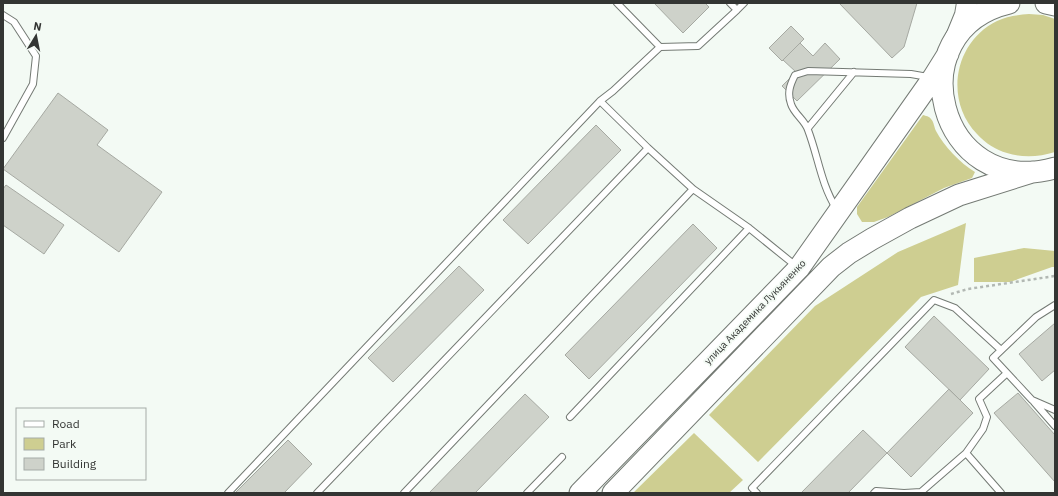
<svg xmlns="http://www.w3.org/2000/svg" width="1058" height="496" font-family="'IBM Plex Sans',sans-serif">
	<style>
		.green { fill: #cece91 }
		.building { fill: #ced2ca; stroke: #a6a9a2 }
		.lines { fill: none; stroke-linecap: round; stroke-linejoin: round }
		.service-casing { stroke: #747a74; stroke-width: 8 }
		.primary-casing { stroke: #747a74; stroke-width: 22 }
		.trunk-casing { stroke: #747a74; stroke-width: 23 }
		.path { stroke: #b2b8b3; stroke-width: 2.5; stroke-dasharray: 3 3; stroke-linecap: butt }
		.service { stroke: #fff; stroke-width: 6 }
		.primary { stroke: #fff; stroke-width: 20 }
		.trunk { stroke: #fff; stroke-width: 21 }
		.labels { text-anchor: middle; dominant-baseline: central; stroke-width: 3.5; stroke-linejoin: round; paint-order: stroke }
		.street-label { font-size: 10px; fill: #333533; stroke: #f3faf4 }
	</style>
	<rect width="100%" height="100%" fill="#f3faf4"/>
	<path class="green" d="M1029,14L1043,15L1055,19V152C1039,157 1023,158 1007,153C996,150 985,143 977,134C944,100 954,42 997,21C1007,16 1018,15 1029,14Z
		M923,115C926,116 929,116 931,119C934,122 934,127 936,131C944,146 960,163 975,172L972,178L944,188L888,217L874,222H862L857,214V207Z
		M966,223L958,285L921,297L758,462L709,415L815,306L898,252Z
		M1024,248L1055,251V267H1052L1010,282H974V258Z
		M694,433L743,480L729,493H633Z"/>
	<path class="building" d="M654,3H705L709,7L683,33Z
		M839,3H917L904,47L892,58Z
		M791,26L804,39L782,61L769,48Z
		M800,43L813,56L825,43L840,59L797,101L782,86L796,72L783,60Z
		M58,93L108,130L97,145L162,192L119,252L3,169Z
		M596,125L621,150L528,244L503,220Z
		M6,185L64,225L44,254L3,225V189Z
		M693,224L717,248L589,379L565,355Z
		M459,266L484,290L393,382L368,358Z
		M934,316L989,369L960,400L905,347Z
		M1055,323V370L1042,381L1019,354Z
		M949,389L973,413L911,477L887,453Z
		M1018,393L1055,435V482L994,413Z
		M525,394L549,417L475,493H429Z
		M863,430L887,453L848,493H801Z
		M288,440L312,464L284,493H235Z"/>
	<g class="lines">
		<defs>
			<path id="service" d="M737,10L744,3
				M3,15L14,22L36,56L33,84L3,138
				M660,47L698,46L737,10L730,3
				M600,101L613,91L660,47L617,3
				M808,128L854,72
				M836,208C821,184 818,156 808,130C805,120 794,114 791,104C787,93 790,85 795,75L808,71L911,74L928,77
				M1055,305L1036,317L993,358L1032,400L1055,410
				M1034,402L1055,426
				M570,417L749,228
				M228,493L600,101L648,148L693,189L749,228L796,266
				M317,493L648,148
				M404,493L693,189
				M527,493L562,457
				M757,493L752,488L934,300L955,308L1001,350
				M874,493L876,491L904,493L921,492L966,453
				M1001,493L966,453L983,429L987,417L979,399L1007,373"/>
			<path id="primary" d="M956,37L965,15L967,3"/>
			<path id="trunk" d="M1009,3C895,30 938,201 1055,168
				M1046,3L1055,5
				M580,493L799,268L933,78L948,54
				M613,493L831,267L849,253L872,239L910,218L959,195L1032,172"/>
		</defs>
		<use href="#service" class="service-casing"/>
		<use href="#primary" class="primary-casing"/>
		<use href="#trunk" class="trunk-casing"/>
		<path class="path" d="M951,294L968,289L1055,276"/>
		<use href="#service" class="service"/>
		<use href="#primary" class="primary"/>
		<use href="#trunk" class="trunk"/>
	</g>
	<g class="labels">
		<g class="street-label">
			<text transform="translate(755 312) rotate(-46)">улица Академика Лукьяненко</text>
		</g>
	</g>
	<rect width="1058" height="496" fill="none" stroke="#333533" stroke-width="8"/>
	<rect x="16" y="408" width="130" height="72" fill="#f3faf4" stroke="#a6aba7"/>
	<rect x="24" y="421" width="20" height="6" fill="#ffffff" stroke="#a6aba7"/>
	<text x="52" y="428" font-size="12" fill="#333533">Road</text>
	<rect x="24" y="438" width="20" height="12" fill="#cece91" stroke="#a6aba7"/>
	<text x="52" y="448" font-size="12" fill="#333533">Park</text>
	<rect x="24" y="458" width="20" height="12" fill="#ced2ca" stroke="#a6aba7"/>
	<text x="52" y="468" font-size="12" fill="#333533">Building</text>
	<g transform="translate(36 36) rotate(10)" stroke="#f3faf4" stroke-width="3" paint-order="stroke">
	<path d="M0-3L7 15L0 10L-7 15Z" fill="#333533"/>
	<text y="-6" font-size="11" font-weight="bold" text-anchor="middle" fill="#333533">N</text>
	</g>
</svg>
